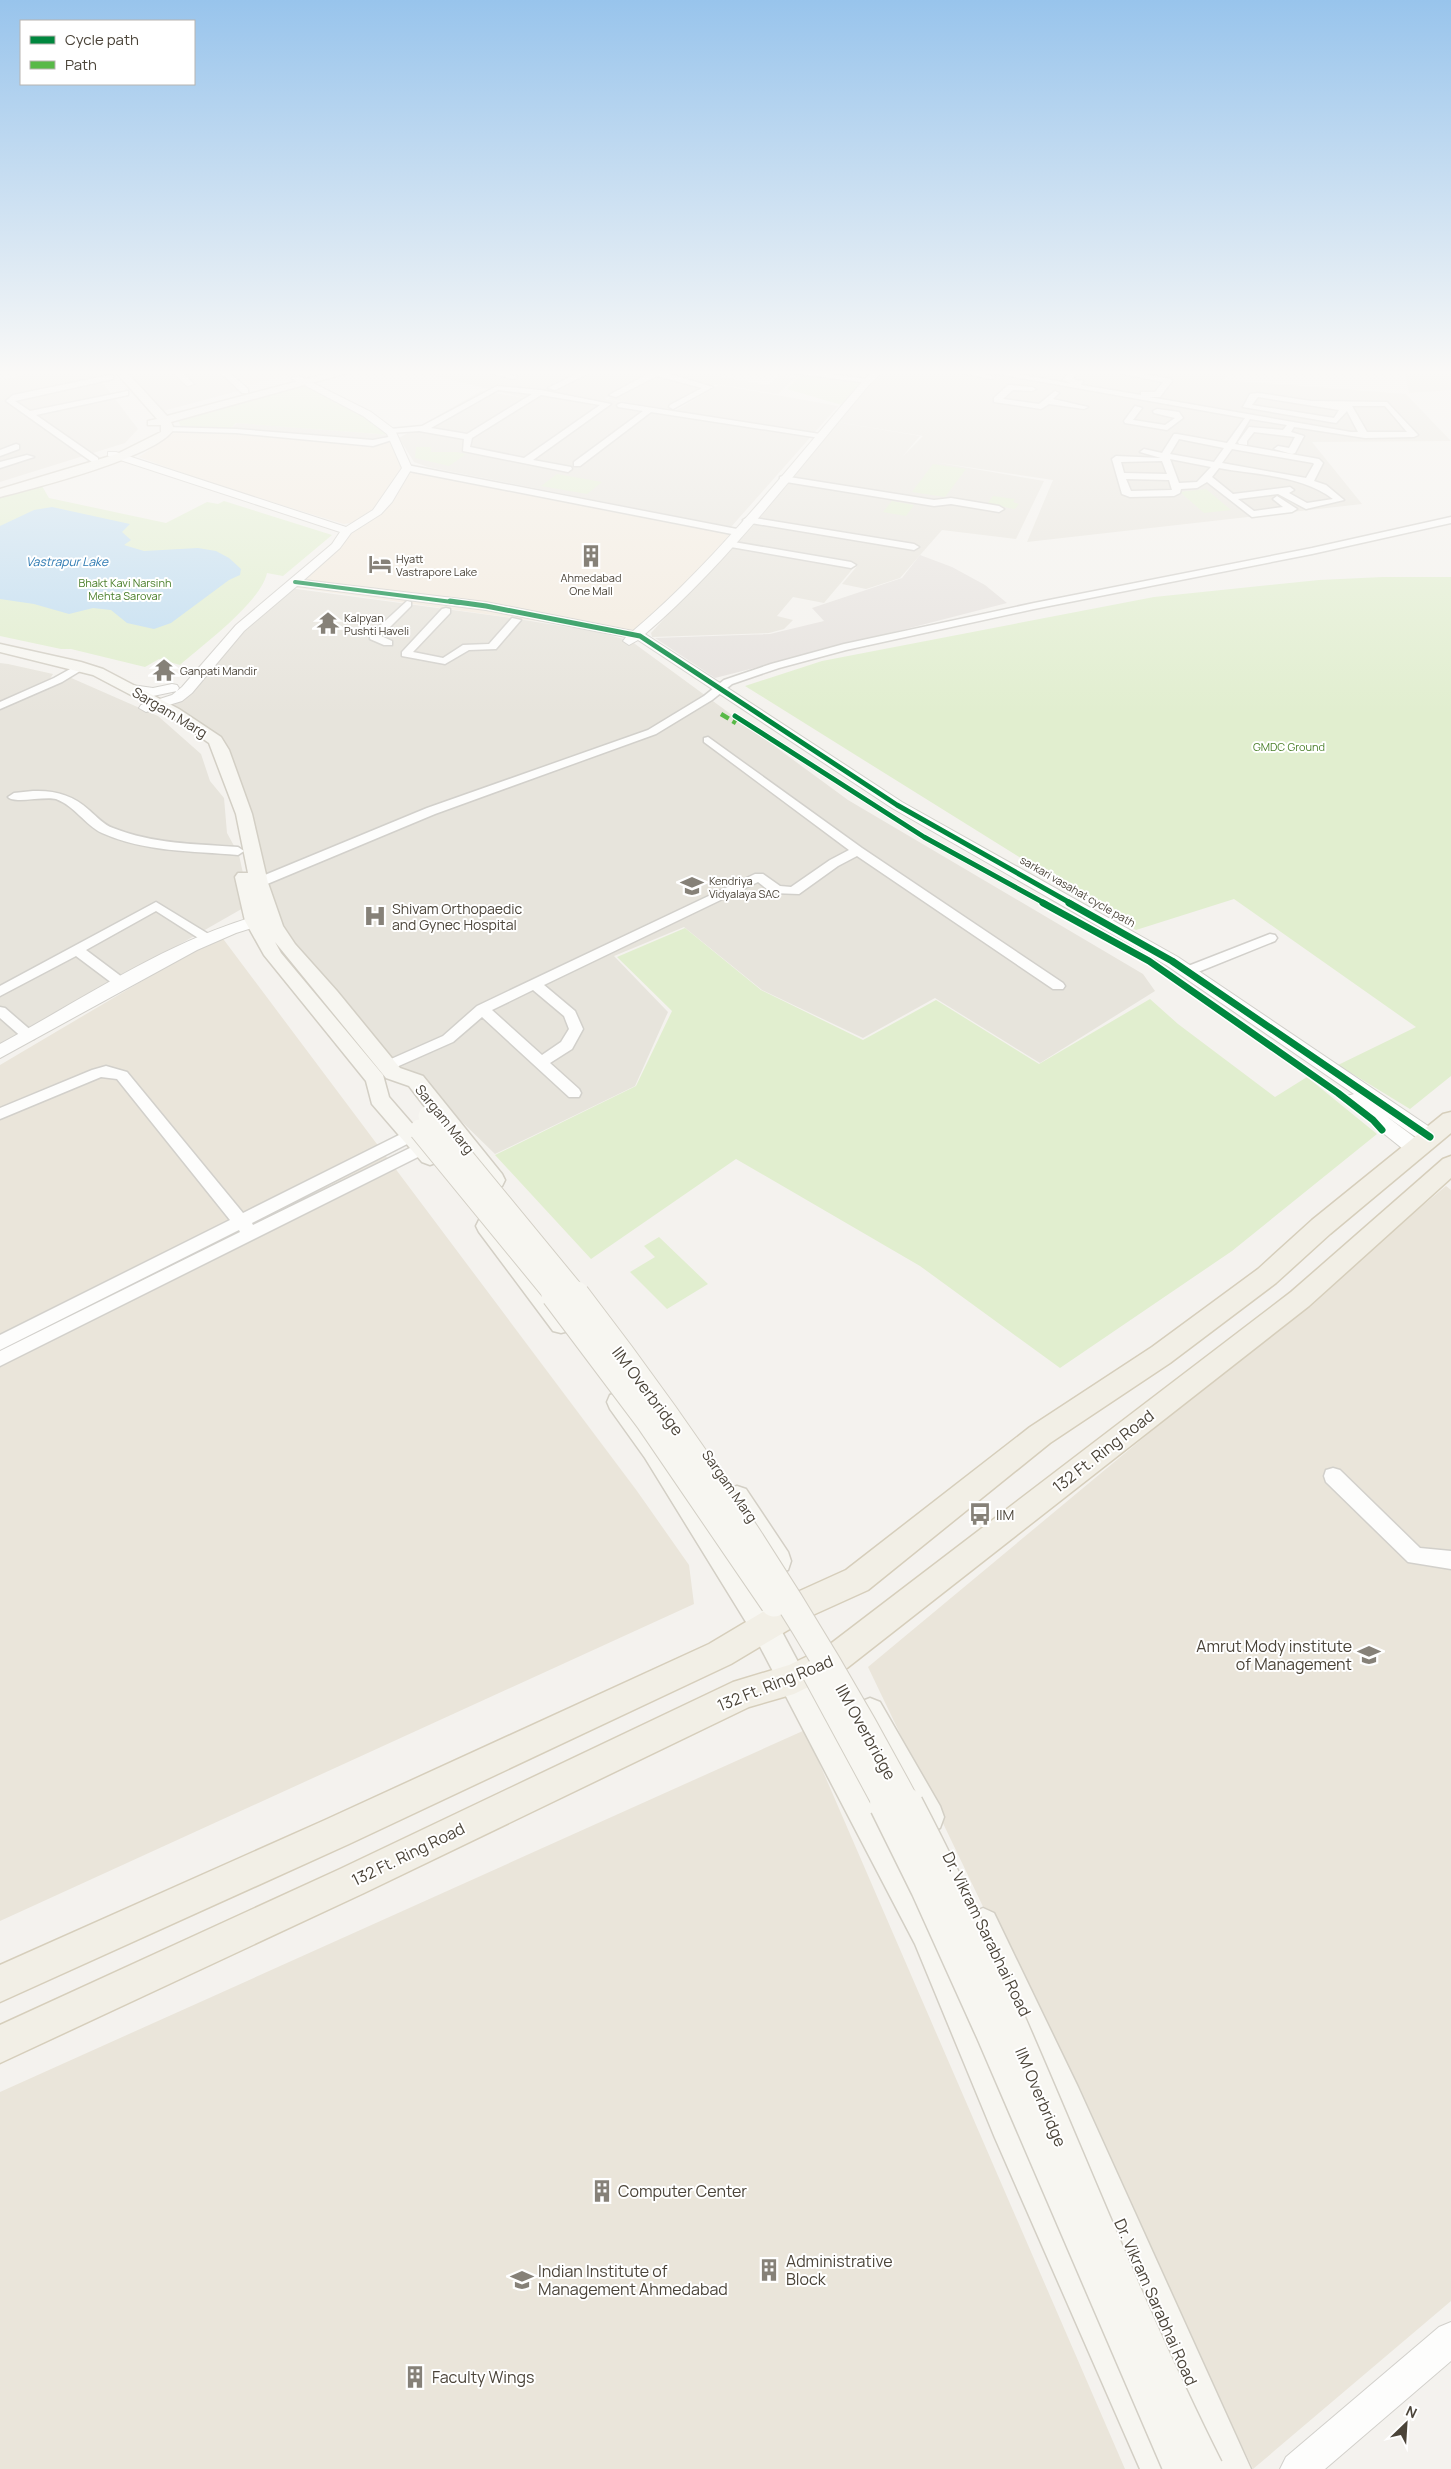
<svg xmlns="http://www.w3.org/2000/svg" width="1451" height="2469" font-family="Manrope,sans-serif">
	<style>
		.residential { fill: #e7e4dc }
		.commercial { fill: #f3ebdf }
		.industrial { fill: #e6e2de }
		.education { fill: #eae5da }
		.green { fill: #e1eecf }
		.water { fill: #c0ddf1 }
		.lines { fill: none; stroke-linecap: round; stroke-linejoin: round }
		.minor-casing { stroke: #d2d0cb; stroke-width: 3 }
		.tertiary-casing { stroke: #d2d0cb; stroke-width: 2 }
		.secondary-casing { stroke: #d3cfc5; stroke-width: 3 }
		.primary-casing { stroke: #d6cebb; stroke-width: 3 }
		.minor { fill: #fdfdfc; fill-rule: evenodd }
		.tertiary { fill: #fdfdfc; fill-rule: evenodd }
		.secondary { fill: #f7f6f1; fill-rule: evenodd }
		.primary { fill: #f2efe6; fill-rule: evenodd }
		.secondary-bridge-far2-casing { stroke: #d3cfc5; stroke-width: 23; stroke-linecap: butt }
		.secondary-bridge-far1-casing { stroke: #d3cfc5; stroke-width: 29; stroke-linecap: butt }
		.secondary-bridge-casing { stroke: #d3cfc5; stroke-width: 37; stroke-linecap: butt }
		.secondary-bridge-far2 { stroke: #f7f6f1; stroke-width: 21 }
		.secondary-bridge-far1 { stroke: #f7f6f1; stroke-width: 27 }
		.secondary-bridge { stroke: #f7f6f1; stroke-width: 34 }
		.quiet { stroke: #58b947; stroke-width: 4.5; stroke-dasharray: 9 4.5; stroke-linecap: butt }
		.cycleway-far2-casing { stroke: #fff; stroke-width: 5.5 }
		.cycleway-far1-casing { stroke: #fff; stroke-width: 7 }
		.cycleway-casing { stroke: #fff; stroke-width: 10 }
		.cycleway-far2 { stroke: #00873e; stroke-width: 4 }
		.cycleway-far1 { stroke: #00873e; stroke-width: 5 }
		.cycleway { stroke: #00873e; stroke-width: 7 }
		.labels { text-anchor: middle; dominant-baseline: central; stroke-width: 4; stroke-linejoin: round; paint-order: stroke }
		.far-poi-label { font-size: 11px; fill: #4b4439; stroke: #fff; text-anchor: start }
		.far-park-label { font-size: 11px; fill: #4a7f2a; stroke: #fff }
		.far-street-label { font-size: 11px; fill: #4b4439; stroke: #fff }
		.far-water-label { font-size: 12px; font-style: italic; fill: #2e7ab2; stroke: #fff }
		.street-label { font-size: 14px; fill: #4b4439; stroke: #fff }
		.poi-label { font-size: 14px; fill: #4b4439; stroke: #fff; text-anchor: start }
		.near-street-label { font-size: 16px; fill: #4b4439; stroke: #fff }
		.near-poi-label { font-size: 16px; fill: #4b4439; stroke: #fff; text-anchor: start }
	</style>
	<rect width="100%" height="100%" fill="#f4f2ee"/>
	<path class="residential" d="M50,370H93L138,429L125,443L0,482V380Z
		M123,370H219L242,390L163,411Z
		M410,370H659L604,399L675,411L719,385L838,406L731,527L428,467L414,462L399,438L481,391L525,398Z
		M665,370H726L721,377L768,385L779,376L795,378L778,394L716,384L674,410L608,399Z
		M885,370H1230L1224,380L1406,394L1451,441L1312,442L1362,504L1027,542L1053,480L934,462L1044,481L1016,539L942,530L900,578L866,589L842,584L858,565L732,544L836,422L920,436L902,457L923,436L837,422L871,382Z
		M1405,370H1451V390L1409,393Z
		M237,423L392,435L393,438L364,445L226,433Z
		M731,545L855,566L824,603L793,597L777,616L793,620L784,629L769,633L652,637L651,633Z
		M289,588L512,618L598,632L631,641L848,800L1143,974L1155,991L1040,1063L935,998L863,1038L762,990L684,927L614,956L668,1012L635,1086L495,1154L418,1079L396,1071L279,923L223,749L174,706L175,701L242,628Z
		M0,663L8,664L53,674L46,685L0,705Z
		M69,677L158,716L201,754L210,781L224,798L227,833L239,855L246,887L252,903L0,1047V707Z"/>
	<path class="commercial" d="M229,370H307L248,385Z
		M181,428L364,445L394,438L404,468L374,511L356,522L344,524L212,484L139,457Z
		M408,469L734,533L632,639L600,630L292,587L349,531L380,511Z"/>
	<path class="industrial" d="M920,555L952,567L985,585L1007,603L715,678L655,638L770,634L824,621L812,608L902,578Z"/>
	<path class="education" d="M221,936L637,1491L689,1565L694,1604L0,1921V1065L208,942Z
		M1446,1186L1451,1190V2301L1253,2469L868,1667Z
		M805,1730L1125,2469H0V2092Z"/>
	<path class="green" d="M801,374L862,380L845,406L787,389Z
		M305,384L364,414L392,435L236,423L229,430L181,427L177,418Z
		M416,447H431V452H457L466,454L449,466L415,458Z
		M933,464L966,469L945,497L912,492Z
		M557,474L602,482L587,494L541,486Z
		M42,486L49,498L166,523L207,502L218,504L224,501L332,535L283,576L267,573C261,602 203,645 180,665L159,659L145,667L71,649H61L0,636V498Z
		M1206,489L1231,510L1204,513L1180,492Z
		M993,496L1015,499L1013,502L1019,504L1015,509L987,504Z
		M892,501L914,505L906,516L883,512Z
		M1383,577H1451V1076L1410,1109L1338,1065L1416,1027L1234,899L1136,930L745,686L822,661L1154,597L1319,580Z
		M685,928L761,990L863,1040L936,1000L1039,1064L1150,999L1178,1024L1275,1097L1307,1077L1377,1134L1232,1251L1060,1368L920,1266L736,1159L591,1259L495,1155L636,1086L672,1011L617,957Z
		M659,1237L708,1284L667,1309L630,1272L655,1257L644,1246Z"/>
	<path class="water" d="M52,507L130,524L122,532L131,540L124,545L144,551L198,548L216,551L229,558L241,569L240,575L229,580L171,623L154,629L127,623L111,610L93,608L69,614L34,604L0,599V526L34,510Z"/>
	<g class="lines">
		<defs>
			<path id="minor" d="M171,370H180L194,384L187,386Z
				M218,370H227L248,389V393H242Z
				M480,370H495L517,377L513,379Z
				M584,370H595L555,390L548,388Z
				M655,370H666L663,372L713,387L673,409L669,407L670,405L702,388L657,376L616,397L609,395Z
				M753,370H770L766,372Z
				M770,370H797L868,379L872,381L868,383Z
				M948,370H967L995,377L991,379Z
				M976,370H995L1073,384L1063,380L1072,370H1081L1072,379L1083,381L1081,385L1141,395V392H1155L1163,382L1104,370H1122L1171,379L1172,381L1160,397H1149L1351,432H1358L1347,411L1336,423L1243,407L1250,394L1258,393L1311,401L1387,402L1418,435L1414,437L1365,438L1294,427L1291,432L1304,436L1295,453L1292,454L1274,449L1278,446L1289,448L1295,437L1254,432L1247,441V445L1239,444L1238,442L1249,427L1283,430L1287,425L1250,419L1235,444L1319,459L1323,463L1314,481L1326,485L1344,500L1306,509L1278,494L1238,499L1254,511L1283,507L1273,499L1277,496L1297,509L1292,512L1252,517L1207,482L1197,488L1181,489L1180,493L1174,496L1130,497L1122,494L1112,459L1116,456L1161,458L1140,452L1144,449L1162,453L1174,434H1177L1227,443L1245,418ZM1258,397L1339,410L1334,418L1252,405ZM1352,406H1385L1407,432H1367ZM1179,439L1224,448L1214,462L1170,454ZM1232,449L1313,463L1314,464L1306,478L1222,463ZM1170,459L1211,467L1197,482L1179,483ZM1162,461L1167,474L1124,473L1121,462ZM1219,468C1256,475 1302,475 1333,499L1307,503L1289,493L1294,490L1290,487L1233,494L1212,477ZM1126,479L1169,480L1172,490L1131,491Z
				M110,375H113V379L15,401L30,411L128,391V395L36,415L98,458V462H92L6,401L13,395Z
				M1008,385L1032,387L1036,389L1032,391L1013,390L1003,399L1039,404L1055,391L1059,393L1053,399L1088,407L1084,409L1049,404L1041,409L994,402V398Z
				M497,386L540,390L611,404L533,460L571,467L572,469L568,472L463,451L464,439L419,431L390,433L386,431L390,429L422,426ZM498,390L532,394L467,434L431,428ZM541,395L600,405L524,458L470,447L472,438Z
				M621,403L820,434L824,436L820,438L651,412L580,466H574V462L643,411L618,407L617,405Z
				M1135,406L1142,408L1133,420L1165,425L1175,418L1154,413L1153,411L1157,409L1179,412L1183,418L1167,430L1125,423L1124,421Z
				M165,427L236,429L373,440L394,436L398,438L373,446L236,433L168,431L164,429Z
				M16,444L19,445V449L0,456V450Z
				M27,455L34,457L0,468V462Z
				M407,465L737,529L742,532L737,535L404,470V466Z
				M783,476L934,500L951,498L999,506L1004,509L999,512L951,504L934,506L780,481V477Z
				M748,517L914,544L919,547L914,550L745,522L743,520Z
				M1451,517V523L1312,554L1034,609L846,650L779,668L732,684L712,700L656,734L435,814L253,890L248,891L242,887L243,884L427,808L648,730L704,696L724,680L771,664L844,644L1034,603L1312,548Z
				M728,541L851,562L856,565L851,568L725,546V542Z
				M407,601L411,602V606L381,636L392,641V645H384L370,639V635Z
				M446,608L450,609V613L413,652L443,658L463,645L489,644L512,618L521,620L496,649L469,650L445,664L402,656V652L442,609Z
				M81,663L85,664V668L62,682L0,709V702L54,678Z
				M708,737L862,848L1063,983L1065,986L1063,989H1053L857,856L838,866L799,894L772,893L758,882L544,985L575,1011L583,1029L572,1049L550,1063L579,1089L581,1093L579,1097H569L482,1017L453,1042L392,1069H382L380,1066L382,1063L443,1036L477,1006L755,874H763L780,886L791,887L830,860L849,850L704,742V738ZM533,990L564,1016L569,1029L561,1042L542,1055L492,1010Z
				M33,791C55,790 73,795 89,810C97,817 104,825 113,828C153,844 196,844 238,847L244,851L238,855C193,851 144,852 102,833C85,825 75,806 56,799C44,796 14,804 8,797L14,793Z
				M156,902L215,938L213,941H203L156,911L86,950L126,980L128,983L126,986H116L76,956L0,996V986Z
				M1270,934L1275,935L1277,938L1275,941L1193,974L1188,975L1181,971L1183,968Z
				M0,1007L5,1008L34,1033L36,1036L34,1039H24L0,1018Z
				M106,1066L127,1072L243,1213L407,1131H417L420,1135L417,1139L252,1223L253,1225L418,1144H428L431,1148L428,1152L0,1366V1351L240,1232L239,1230L0,1350V1335L230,1220L117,1079L101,1077L0,1119V1108L92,1070Z
				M1333,1468L1340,1470L1420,1548L1451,1551V1569L1408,1562L1326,1482L1324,1476L1326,1470Z"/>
			<path id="tertiary" d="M874,370H884L868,386C797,470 729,562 645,634L902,802L1178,957L1437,1132L1439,1137L1437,1142L1430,1144L1423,1142L1386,1116L1422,1143L1424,1148L1422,1153L1415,1155L1408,1153L1347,1104L1344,1100L1347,1096L1354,1094L1166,965L892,808L638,640L629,645L623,641L626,637L486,610L297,586L244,631L192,693L182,701L146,712L139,708L141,705L172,695L182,687L236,625L332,544L340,532L108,456V452H116L346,527L373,510L402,468L387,434L363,416L291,378L299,376L371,412L395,430L412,468L392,502L381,514L351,533L340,548L304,580L486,602L633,631C719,558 788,467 862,382Z
				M172,684L177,685L179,688L177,691L153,696L127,692L125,689L132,685L153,688Z
				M271,912L279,917L277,920L236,933L197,950L0,1058V1044C87,997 174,936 271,912Z
				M1451,2322V2361L1325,2469H1280L1286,2457L1439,2327Z"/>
			<path id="secondary" d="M114,370H125L167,416L340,370H358L171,422L174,429C157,457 35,488 0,497V489L117,454L161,432V425H148V421L157,419Z
				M0,644L81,662L103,669L179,709L221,737L229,750L252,814L268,883L283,926L295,944L337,991L400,1068L423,1076L502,1174L505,1180L502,1186L494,1188L486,1186L409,1086L386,1078L275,942L281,953L383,1075L389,1097L441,1157L438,1162L430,1165L422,1162L372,1104L366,1081L264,955L245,921L235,877L238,873H248L236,814L209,743L169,715L93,675L0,652Z
				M487,1218L495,1220L569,1317L573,1324L569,1331L561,1333L553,1331L479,1232L476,1226L479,1220Z
				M619,1392L628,1395L663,1442L774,1617L937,1922L1019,2114L1130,2355L1180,2469H1140L995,2138L915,1944L754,1635L645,1458L610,1409L607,1402L610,1395Z
				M737,1486L746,1489L788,1552L791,1561L788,1570L778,1573L768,1570L728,1505L724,1497L728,1489Z
				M870,1698L880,1702L940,1806L944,1817L940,1828L929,1832L918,1828L860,1722L855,1712L860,1702Z
				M983,1908L994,1913L1078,2087L1251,2469H1211L1054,2111L967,1924L972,1913Z"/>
			<path id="primary" d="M1451,1112V1133L1330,1234L1276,1283L1170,1363L1050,1443L868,1590L815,1614L731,1664L349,1844L0,2002V1965L325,1820L709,1644L793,1594L846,1570L1030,1427L1152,1347L1258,1269L1312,1220L1443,1114Z
				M1451,1156V1178L1309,1306L847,1668L794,1694L749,1707L364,1893L0,2063V2025L340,1869L733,1682L789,1665L825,1648L1291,1292L1443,1159Z"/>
		</defs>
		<use href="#minor" class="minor-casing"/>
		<use href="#tertiary" class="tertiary-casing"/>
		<use href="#secondary" class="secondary-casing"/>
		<use href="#primary" class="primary-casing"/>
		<use href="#minor" class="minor"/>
		<use href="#tertiary" class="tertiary"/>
		<use href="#secondary" class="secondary"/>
		<use href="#primary" class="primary"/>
		<defs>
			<path id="secondary-bridge-far2" d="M429,1116L577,1296
				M420,1130L556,1296"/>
			<path id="secondary-bridge-far1" d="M555,1295L649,1420L774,1603
				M576,1295C700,1456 812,1626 907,1806
				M816,1673L888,1806"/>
			<path id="secondary-bridge" d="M887,1805L928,1888L993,2032L1181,2469
				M906,1805C1019,2020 1097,2252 1206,2469"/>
		</defs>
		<use href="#secondary-bridge-far2" class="secondary-bridge-far2-casing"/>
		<use href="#secondary-bridge-far1" class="secondary-bridge-far1-casing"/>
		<use href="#secondary-bridge" class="secondary-bridge-casing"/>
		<use href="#secondary-bridge-far2" class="secondary-bridge-far2"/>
		<use href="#secondary-bridge-far1" class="secondary-bridge-far1"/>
		<use href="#secondary-bridge" class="secondary-bridge"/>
		<path class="quiet" d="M721,714L736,723"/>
		<defs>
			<path id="cycleway-far2" d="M295,582L460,603"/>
			<path id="cycleway-far1" d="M450,601L486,606L640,636L897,805L1072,904
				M735,716L924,837L1046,904"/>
			<path id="cycleway" d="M1043,903L1149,961L1338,1093L1373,1120L1382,1130
				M1069,903L1172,961L1430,1137"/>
		</defs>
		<use href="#cycleway-far2" class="cycleway-far2-casing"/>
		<use href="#cycleway-far1" class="cycleway-far1-casing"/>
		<use href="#cycleway" class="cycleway-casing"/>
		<use href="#cycleway-far2" class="cycleway-far2"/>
		<use href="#cycleway-far1" class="cycleway-far1"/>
		<use href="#cycleway" class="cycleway"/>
	</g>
	<linearGradient id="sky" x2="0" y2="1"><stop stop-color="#98c4ec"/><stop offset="0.52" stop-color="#faf9f7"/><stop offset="1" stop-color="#faf9f7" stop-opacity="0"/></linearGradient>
	<rect width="1451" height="716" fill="url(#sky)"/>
	<defs>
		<symbol id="building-bare" viewBox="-9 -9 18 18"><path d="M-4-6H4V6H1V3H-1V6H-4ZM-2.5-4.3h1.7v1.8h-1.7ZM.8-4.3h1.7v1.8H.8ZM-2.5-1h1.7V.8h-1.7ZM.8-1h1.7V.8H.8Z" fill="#868178" stroke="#fff" stroke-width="2.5" paint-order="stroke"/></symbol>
		<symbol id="hotel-bare" viewBox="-9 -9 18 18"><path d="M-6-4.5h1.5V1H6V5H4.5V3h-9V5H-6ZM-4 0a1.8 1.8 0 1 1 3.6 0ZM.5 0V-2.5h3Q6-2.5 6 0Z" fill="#868178" stroke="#fff" stroke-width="2.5" paint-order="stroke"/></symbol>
		<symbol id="temple-bare" viewBox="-9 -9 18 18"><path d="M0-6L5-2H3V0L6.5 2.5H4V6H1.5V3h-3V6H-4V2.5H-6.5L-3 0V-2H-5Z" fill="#868178" stroke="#fff" stroke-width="2.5" paint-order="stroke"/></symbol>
		<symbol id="school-bare" viewBox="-9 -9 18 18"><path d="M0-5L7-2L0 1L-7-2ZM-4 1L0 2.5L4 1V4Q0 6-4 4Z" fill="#868178" stroke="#fff" stroke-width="2.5" paint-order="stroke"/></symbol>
		<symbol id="hospital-bare" viewBox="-9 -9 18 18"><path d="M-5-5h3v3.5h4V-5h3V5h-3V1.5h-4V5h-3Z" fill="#868178" stroke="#fff" stroke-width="2.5" paint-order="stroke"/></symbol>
		<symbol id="bus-bare" viewBox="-9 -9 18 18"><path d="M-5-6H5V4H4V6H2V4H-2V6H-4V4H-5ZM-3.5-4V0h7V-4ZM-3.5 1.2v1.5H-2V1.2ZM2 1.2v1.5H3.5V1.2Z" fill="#868178" stroke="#fff" stroke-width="2.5" paint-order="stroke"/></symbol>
		<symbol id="university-bare" viewBox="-9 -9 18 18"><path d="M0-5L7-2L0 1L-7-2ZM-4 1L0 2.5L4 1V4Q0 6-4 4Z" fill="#868178" stroke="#fff" stroke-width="2.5" paint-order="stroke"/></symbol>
	</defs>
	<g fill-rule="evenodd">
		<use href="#building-bare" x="575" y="540" width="32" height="32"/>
		<use href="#hotel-bare" x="364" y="548" width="32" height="32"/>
		<use href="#temple-bare" x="312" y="607" width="32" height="32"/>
		<use href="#temple-bare" x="148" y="654" width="32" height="32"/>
		<use href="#school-bare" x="676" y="870" width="32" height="32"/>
		<use href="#hospital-bare" x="359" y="900" width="32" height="32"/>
		<use href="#bus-bare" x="964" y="1498" width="32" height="32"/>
		<use href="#university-bare" x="1353" y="1639" width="32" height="32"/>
		<use href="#building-bare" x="586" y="2175" width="32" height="32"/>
		<use href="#building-bare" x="753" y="2254" width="32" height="32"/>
		<use href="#university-bare" x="506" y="2264" width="32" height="32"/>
		<use href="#building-bare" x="399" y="2361" width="32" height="32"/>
	</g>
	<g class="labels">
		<g class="far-poi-label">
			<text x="396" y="558">Hyatt<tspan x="396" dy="13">Vastrapore Lake</tspan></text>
			<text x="591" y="577" text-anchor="middle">Ahmedabad<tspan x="591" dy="13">One Mall</tspan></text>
			<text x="344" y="617">Kalpyan<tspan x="344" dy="13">Pushti Haveli</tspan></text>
			<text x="180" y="670">Ganpati Mandir</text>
			<text x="709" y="880">Kendriya<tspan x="709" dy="13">Vidyalaya SAC</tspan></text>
		</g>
		<g class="far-park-label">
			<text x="125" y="582">Bhakt Kavi Narsinh<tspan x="125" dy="13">Mehta Sarovar</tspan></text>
			<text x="1289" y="746">GMDC Ground</text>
		</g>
		<g class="far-street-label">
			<text transform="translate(1078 891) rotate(30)">sarkari vasahat cycle path</text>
		</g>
		<g class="far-water-label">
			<text x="67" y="561">Vastrapur Lake</text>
		</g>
		<g class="street-label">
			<text transform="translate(170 712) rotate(31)">Sargam Marg</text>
			<text transform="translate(445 1119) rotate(51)">Sargam Marg</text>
			<text transform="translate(730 1486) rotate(55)">Sargam Marg</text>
		</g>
		<g class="poi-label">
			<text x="392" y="908">Shivam Orthopaedic<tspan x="392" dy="16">and Gynec Hospital</tspan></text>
			<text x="996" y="1514">IIM</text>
		</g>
		<g class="near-street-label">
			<text transform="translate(648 1391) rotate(53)">IIM Overbridge</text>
			<text transform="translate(1103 1451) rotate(-38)">132 Ft. Ring Road</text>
			<text transform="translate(775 1683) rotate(-22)">132 Ft. Ring Road</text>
			<text transform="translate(866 1732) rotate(61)">IIM Overbridge</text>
			<text transform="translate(408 1854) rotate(-26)">132 Ft. Ring Road</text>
			<text transform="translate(987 1934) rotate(64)">Dr. Vikram Sarabhai Road</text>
			<text transform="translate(1041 2097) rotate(67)">IIM Overbridge</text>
			<text transform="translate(1156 2302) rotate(66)">Dr. Vikram Sarabhai Road</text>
		</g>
		<g class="near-poi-label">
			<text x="1352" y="1646" text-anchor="end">Amrut Mody institute<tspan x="1352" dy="18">of Management</tspan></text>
			<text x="618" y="2191">Computer Center</text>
			<text x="786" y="2261">Administrative<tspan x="786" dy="18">Block</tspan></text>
			<text x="538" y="2271">Indian Institute of<tspan x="538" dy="18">Management Ahmedabad</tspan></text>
			<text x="432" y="2377">Faculty Wings</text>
		</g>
	</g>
	<rect x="20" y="20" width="175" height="65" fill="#ffffff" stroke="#b7b4b0"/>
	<rect x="30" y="36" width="25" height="8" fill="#00873e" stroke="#b7b4b0"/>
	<text x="65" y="45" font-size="15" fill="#4b4439">Cycle path</text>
	<rect x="30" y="61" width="25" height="8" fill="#58b947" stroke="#b7b4b0"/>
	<text x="65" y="70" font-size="15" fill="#4b4439">Path</text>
	<g transform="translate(1406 2424) rotate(25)" stroke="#ffffff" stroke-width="4" paint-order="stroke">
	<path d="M0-4L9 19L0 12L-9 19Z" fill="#4b4439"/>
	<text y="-8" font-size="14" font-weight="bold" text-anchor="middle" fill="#4b4439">N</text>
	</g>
</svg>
